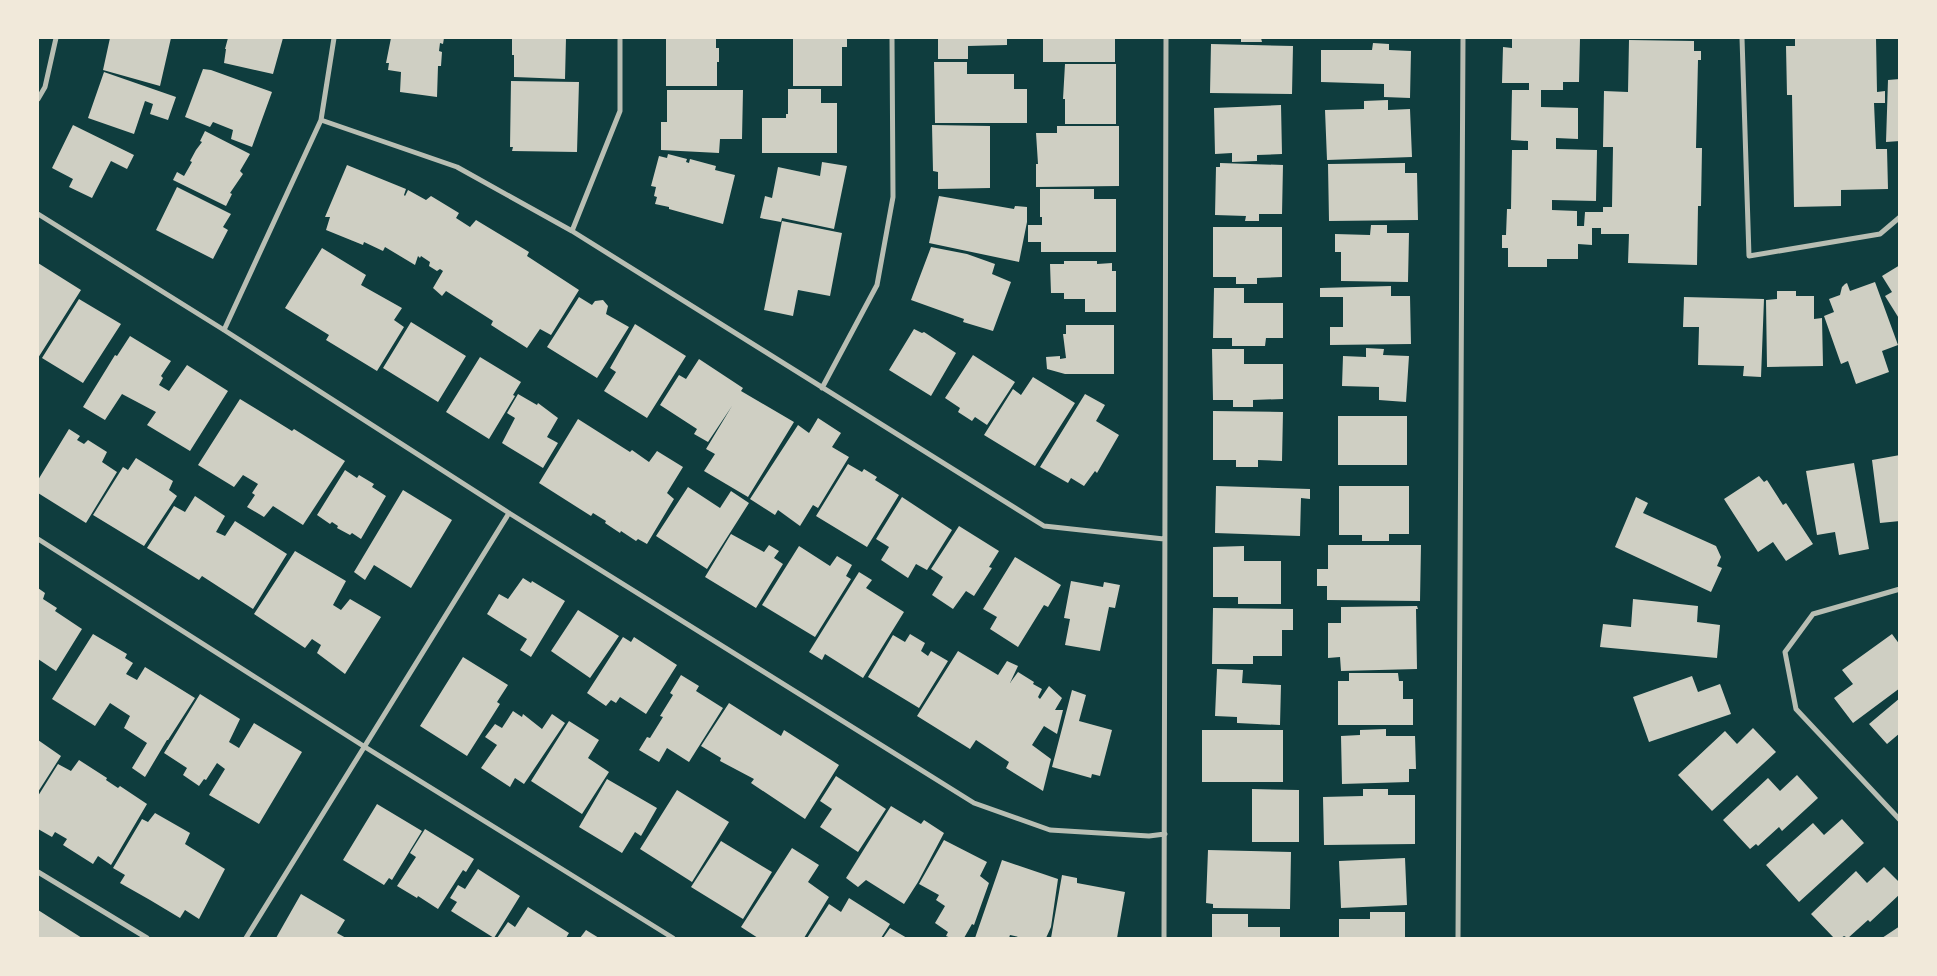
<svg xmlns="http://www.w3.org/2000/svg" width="1937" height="976" font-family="Spectral,serif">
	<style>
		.building { fill: #cfcfc3 }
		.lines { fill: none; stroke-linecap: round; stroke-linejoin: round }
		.minor { stroke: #b8beb3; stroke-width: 5 }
	</style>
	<rect width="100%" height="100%" fill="#0f3d3e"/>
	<path class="building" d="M110,38H171L160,86L103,70Z
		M228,38H283L273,74L224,63L226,49H225Z
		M391,38H444L443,44L440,43L439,51L442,52L441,66H438L437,97L400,92L401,72L388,70L389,63H386Z
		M512,38H566L565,79L514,77V55H512Z
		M666,38H716V48H719V62H717V86H666Z
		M793,38H847V47H842V86H793Z
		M938,38H1007V45L968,46V59H938Z
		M1043,38H1115V62H1043Z
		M1241,38H1261L1262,42H1241Z
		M1512,38H1580L1579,82H1563V90H1541V107L1578,108V139L1556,138V149L1597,150L1596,201L1552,200V210L1577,211V226H1584L1585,212H1603V207H1612L1613,147H1603L1604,91L1628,92L1629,40L1694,41V51H1701V60H1698L1696,148H1702L1701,206H1698L1697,265L1628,263L1629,234H1601V228H1592V245L1578,244V259H1547V267H1508V248H1502V235H1506L1507,209H1511L1512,150H1528V141L1511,140L1512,90H1529V83H1502L1503,47L1512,48Z
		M1795,38H1876L1877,92L1885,91V103H1874L1876,149H1887L1888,189L1841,190V206L1794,207L1792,95H1787L1786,46H1795Z
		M1373,43L1389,44V50L1411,51L1410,98L1384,97V84L1321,82V50H1372Z
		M1211,44L1293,46L1292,94L1210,93Z
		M934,62H967V74H1014V89H1027V123H935Z
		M1065,64H1116V124H1065V99H1063Z
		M203,69L211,70L272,92L252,147L231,139L233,130L213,122L210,127L185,117Z
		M104,72L176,97L168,120L150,114L153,104L145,101L134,134L88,118Z
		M1900,79V141L1886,142L1888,80Z
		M511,81L579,82L577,152L512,151L513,147H510Z
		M788,89H821V103H837V153H762V118H786V114H788Z
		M667,90H743L742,139H720L719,153L661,150V122H667Z
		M1388,100V110L1410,109L1412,157L1327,160L1325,110L1364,109V101Z
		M1281,105L1282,154L1257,155V161L1232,162V153L1215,154L1214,108Z
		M73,125L134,155L127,169L111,161L92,198L69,187L73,179L52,168Z
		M932,125L990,126V188L938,189V172L933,171Z
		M1057,126H1119V186L1036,187V164H1038L1036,133H1057Z
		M205,131L250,154L240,171L243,174L230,193L232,194L226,206L173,180L177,172L184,176L192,162L190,161L196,150L202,142L200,141Z
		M668,154L687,159L686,162L689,163L690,159L716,166L715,170L735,175L723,224L669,209V207L655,204L657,197L654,196L656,187L651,186L659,156L667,158Z
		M822,162L847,166L834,229L782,218L781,222L760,218L765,196L772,198L778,167L820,176Z
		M1220,163L1283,165L1282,214H1259V221H1245L1246,216L1215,215L1216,167H1220Z
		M1405,163V173H1417L1418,220L1329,221L1328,164Z
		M347,165L406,189L404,195L405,196L408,190L426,200L431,196L459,213L456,218L470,227L476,220L529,252L527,256L579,290L551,335L540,329L527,348L491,325L493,321L446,291L442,296L433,288L443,271L440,269L437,271L429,266L430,262L421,256L420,258L418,256L415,265L385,247L383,251L364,242L363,245L326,230L330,217H325Z
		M177,187L231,214L223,227L228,230L213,259L156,230Z
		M1040,189H1094V199H1116V252H1041V242H1028V225H1042V217H1040Z
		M939,196L1014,209L1015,206L1027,207V222L1019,262L929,243Z
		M782,221L842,233L830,296L798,290L793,316L764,310Z
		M1371,225H1387V233H1409L1408,282L1341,281V252H1335V234L1370,235Z
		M1213,227H1282V277L1257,278V284H1236V277H1213Z
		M931,247L967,254L995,264L992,274L1011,282L993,331L963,322L964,319L911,300Z
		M322,248L366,275L361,285L402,308L394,320L404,327L377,371L326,340L329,335L285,308Z
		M1064,261H1097V264L1112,263V271H1116V312H1085V299H1064V293H1051L1050,264H1064Z
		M38,263L81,290L38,358Z
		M1900,265V320L1885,296L1892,292L1882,276Z
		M1875,282L1898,345L1882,351L1889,372L1856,384L1848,361L1841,364L1824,316L1834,312L1829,299L1840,295L1842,287L1845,284L1847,283L1850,291Z
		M1391,286V296H1410L1411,344L1330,345V327H1343V297H1320V288Z
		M1214,288H1244V303H1283V338H1266L1265,346H1232V338H1213Z
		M1777,291H1796V296H1814V319L1822,318L1823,366L1767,367L1766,300L1777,299Z
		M579,297L592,305L595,301L603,300L608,306L606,314L629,327L597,378L547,347Z
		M1684,297L1764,299L1761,377L1743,376L1744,366L1698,365L1699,327H1683Z
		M79,299L121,324L83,383L42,358Z
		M411,322L466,356L438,402L383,368Z
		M635,324L686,356L647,418L604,391L616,372L610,368Z
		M1066,325H1114V374H1065L1047,369L1046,357L1060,356V359L1066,358L1063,334H1066Z
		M914,329L922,333L924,332L956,353L931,396L889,370Z
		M130,336L171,361L161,376L163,378L159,385L169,391L187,365L228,391L190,451L147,425L156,412L122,394L105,420L83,407L115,355L117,356Z
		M1366,348L1384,349L1383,355L1409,356L1406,402L1379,400V387L1342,386L1343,356L1366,357Z
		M1212,349H1244V364H1283V399L1253,400V407H1233V400H1213Z
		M973,355L1015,382L987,425L975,417L972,421L958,412L960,408L945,398Z
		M480,357L521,382L513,395L515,396L489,439L446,412Z
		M699,359L743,388L741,391L794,422L748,497L704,471L715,454L706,449L732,406L708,442L694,434L697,429L660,405L679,375L686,379Z
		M1033,377L1075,403L1035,466L984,435L1013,389L1021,395Z
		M518,394L537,405L538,403L558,418L547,437L558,443L543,468L502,443L515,418L507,413Z
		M1085,394L1105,405L1096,421L1119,435L1097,473L1095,471L1084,486L1071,478L1068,483L1040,467Z
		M240,399L292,431L294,429L345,461L303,525L273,506L264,517L247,507L255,495L252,493L258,484L243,475L234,487L198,465Z
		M1213,411L1283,412L1282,461L1258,460V467H1236V460H1213Z
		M1338,416H1407V465H1338Z
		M818,418L841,433L832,447L849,457L818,508L813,505L800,526L778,510L775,515L750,499L798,425L809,433Z
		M578,419L630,452L632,450L649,462L657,451L683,467L667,493L674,499L647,544L638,539L636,541L621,531L620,533L605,523L606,521L593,513L591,516L539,483Z
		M69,429L80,436L77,440L84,444L88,440L107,452L102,462L117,472L86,523L38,493V480Z
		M1900,455V521L1880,523L1872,460Z
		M136,458L173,481L169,490L177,496L144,546L93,515L123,467L128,470Z
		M1854,463L1869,549L1839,555L1835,532L1817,535L1806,471Z
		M848,464L862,472L864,469L877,477L875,480L899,495L867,547L816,516Z
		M345,470L357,478L359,475L374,484L372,487L386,496L361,539L352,533L350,535L337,528L338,526L332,522L330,524L317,515Z
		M1759,476L1764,482L1767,480L1783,505L1786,503L1813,544L1786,561L1773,542L1758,552L1724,499Z
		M1216,486L1310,489V499L1301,498L1300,536L1215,533Z
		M1339,486H1409V534H1389V541H1362V535H1339Z
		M688,487L720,508L731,491L749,503L707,569L656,536Z
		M403,490L452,520L411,588L374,565L365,580L354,572Z
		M195,496L225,516L216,532L225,536L235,521L287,554L253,609L202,576L199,580L147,548L174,506L185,512Z
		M902,497L952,530L927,570L916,564L908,578L881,560L889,547L876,539Z
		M1636,497L1648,503L1643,513L1716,546L1721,557L1717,566L1722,568L1711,592L1615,547Z
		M959,526L999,551L989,567L992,568L974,596L966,591L953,609L932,595L943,577L931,569Z
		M731,534L764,552L769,545L779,551L774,558L783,564L756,608L705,577Z
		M1328,545H1421L1420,601L1327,600V586H1317V569H1328Z
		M799,546L830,566L837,556L852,565L846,576L851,579L815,637L762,605Z
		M1244,546V561H1281V604H1238V597H1213V547Z
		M295,551L346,581L333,605L341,610L350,599L381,617L345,674L317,653L321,645L312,639L305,648L254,614Z
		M1015,557L1061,585L1048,607L1044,605L1018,647L990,629L997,617L983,609Z
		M859,572L872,580L866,588L904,612L863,678L825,654L822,660L809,652Z
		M523,578L531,583L532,581L565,601L531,657L520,650L527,639L487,614L499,594L508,599Z
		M1071,581L1103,587L1104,582L1120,585L1115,608L1109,607L1100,651L1065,645L1070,619L1064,618Z
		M38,588L45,593L43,599L57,608L55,611L82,629L56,671L38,659Z
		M1633,599L1698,606L1697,622L1720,625L1717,658L1600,647L1603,624L1631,627Z
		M1417,606L1418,609H1416L1417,669L1341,671L1340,657L1328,658V623H1341V607Z
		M1213,608L1293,609V630H1282V656H1253V664H1212Z
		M578,610L619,636L590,678L551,651Z
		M93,634L127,654L125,658L133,663L126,674L137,680L145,667L195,698L168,740H167L145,777L132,768L147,743L124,728L130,716L110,703L95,726L52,699Z
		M910,634L925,643L921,651L928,656L931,651L948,661L919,708L868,677L893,635L905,642Z
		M1892,634L1900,645V688L1853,723L1834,698L1853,684L1842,670Z
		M623,637L631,642L634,637L677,665L646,714L620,697L616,703L611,700L606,706L587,693Z
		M958,651L998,675L1007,661L1018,666L1010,683L1018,672L1034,682L1033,684L1042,689L1038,697L1040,699L1049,686L1062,698L1055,710H1063L1057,734L1044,726L1032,745L1051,759L1043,791L1006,768L1009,762L976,740L970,749L917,716Z
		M463,657L508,685L497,702L500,704L467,756L420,726Z
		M1217,669L1243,670L1242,683L1281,685L1280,725L1237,723V717L1215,716Z
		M1349,673H1398L1399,681H1403V699H1413V725H1338V681H1349Z
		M681,675L699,686L696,691L723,708L689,762L667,748L659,762L639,750L647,737L650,738L663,717L660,716L673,695L670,693Z
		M1692,676L1698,692L1720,684L1731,714L1649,742L1633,697Z
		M1072,690L1086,695L1079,721L1112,730L1100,776L1092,774L1091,778L1052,767Z
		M200,694L240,719L229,742L239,748L254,723L302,752L259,824L209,795L225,769L217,763L206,780L204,779L199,786L183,775L187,768L164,753Z
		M1900,698V733L1887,744L1869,724Z
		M729,703L781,736L784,730L839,765L805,819L751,783L754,779L720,761L721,758L701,746Z
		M513,711L522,717L523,714L542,729L552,714L565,723L524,784L515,778L510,787L481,768L497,745L485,737L495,724L502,728Z
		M569,721L599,740L588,758L609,772L582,814L531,781Z
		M1753,728L1776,752L1712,811L1678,775L1725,731L1737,744Z
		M1386,729V736H1415L1416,769H1409V782L1342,784L1341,736L1360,735V730Z
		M1202,730H1283V782H1202Z
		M38,740L61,756L38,792Z
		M79,760L107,778L106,780L118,788L120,786L147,804L111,865L98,856L93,864L63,845L67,839L55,832L52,837L38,829V796L58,764L71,771Z
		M1797,775L1818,798L1782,831L1779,827L1758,846L1756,844L1750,849L1723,820L1768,778L1780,791Z
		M836,776L886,809L858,852L820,827L832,809L820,801Z
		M607,779L657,808L641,836L635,832L622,853L579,827Z
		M1252,789L1299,790V842H1252Z
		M1363,789H1388V795H1415V844L1324,845L1323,797L1363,796Z
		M677,790L729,822L692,882L640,849Z
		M377,804L422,831L392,880L389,878L384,885L343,860Z
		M891,806L921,824L924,820L944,833L918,882L904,904L866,880L858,887L846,878Z
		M155,813L190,833L185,844L225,869L199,919L185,910L180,918L150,900L120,883L125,875L113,868L142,819L148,822Z
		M1842,819L1864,843L1799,902L1766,865L1813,823L1824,835Z
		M425,829L474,859L466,872L463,870L438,909L418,896L417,898L397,886L416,857L410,853Z
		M944,840L987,862L980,876L989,883L974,925L972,924L964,938H951L946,936L948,932L935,923L945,906L936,900L939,895L919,884Z
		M721,841L772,872L743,919L691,887Z
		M792,848L819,865L808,882L829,897L804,938H758L741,927Z
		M1208,850L1291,852L1290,909L1213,908V904L1206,903Z
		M1405,858L1407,905L1341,908L1339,861Z
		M1002,860L1058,879L1051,927L1046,938H1023L1010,935L1009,938H975Z
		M1884,867L1900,883V894L1870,922L1868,920L1848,938L1844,936L1841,938H1834L1811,914L1856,871L1867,883Z
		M478,869L520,896L494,938L451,911L457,902L450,898L458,885L465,889Z
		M1062,875L1077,878V883L1125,892L1117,938H1051Z
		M301,894L345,920L337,933L346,938H276Z
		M849,898L890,924L881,938H807L829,904L841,912Z
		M528,907L569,933L566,938H497L508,922L515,927Z
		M38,910L82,938H38Z
		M1370,912H1405V938H1339V919H1370Z
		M1212,914H1248V927H1280V938H1212Z
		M1900,926V938H1882Z
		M890,928L907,938H883Z
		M586,930L599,938H580Z"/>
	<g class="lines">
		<path class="minor" d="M1742,38L1749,256L1880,234L1900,217
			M38,99L45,87L56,38
			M321,120L457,167L572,231L1044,526L1164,539
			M38,214L224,330L509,513L974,803L1050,830L1149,836L1165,834
			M572,231L620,111V38
			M224,330L321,120L334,38
			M822,388L877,285L893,197L892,38
			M38,539L365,747L673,938
			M1900,589L1813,614L1785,652L1796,709L1900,820
			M38,872L147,938
			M246,938L509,513
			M1164,938L1166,38
			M1458,938L1463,38"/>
	</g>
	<rect width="1937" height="976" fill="none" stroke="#f1e9da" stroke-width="78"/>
</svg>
